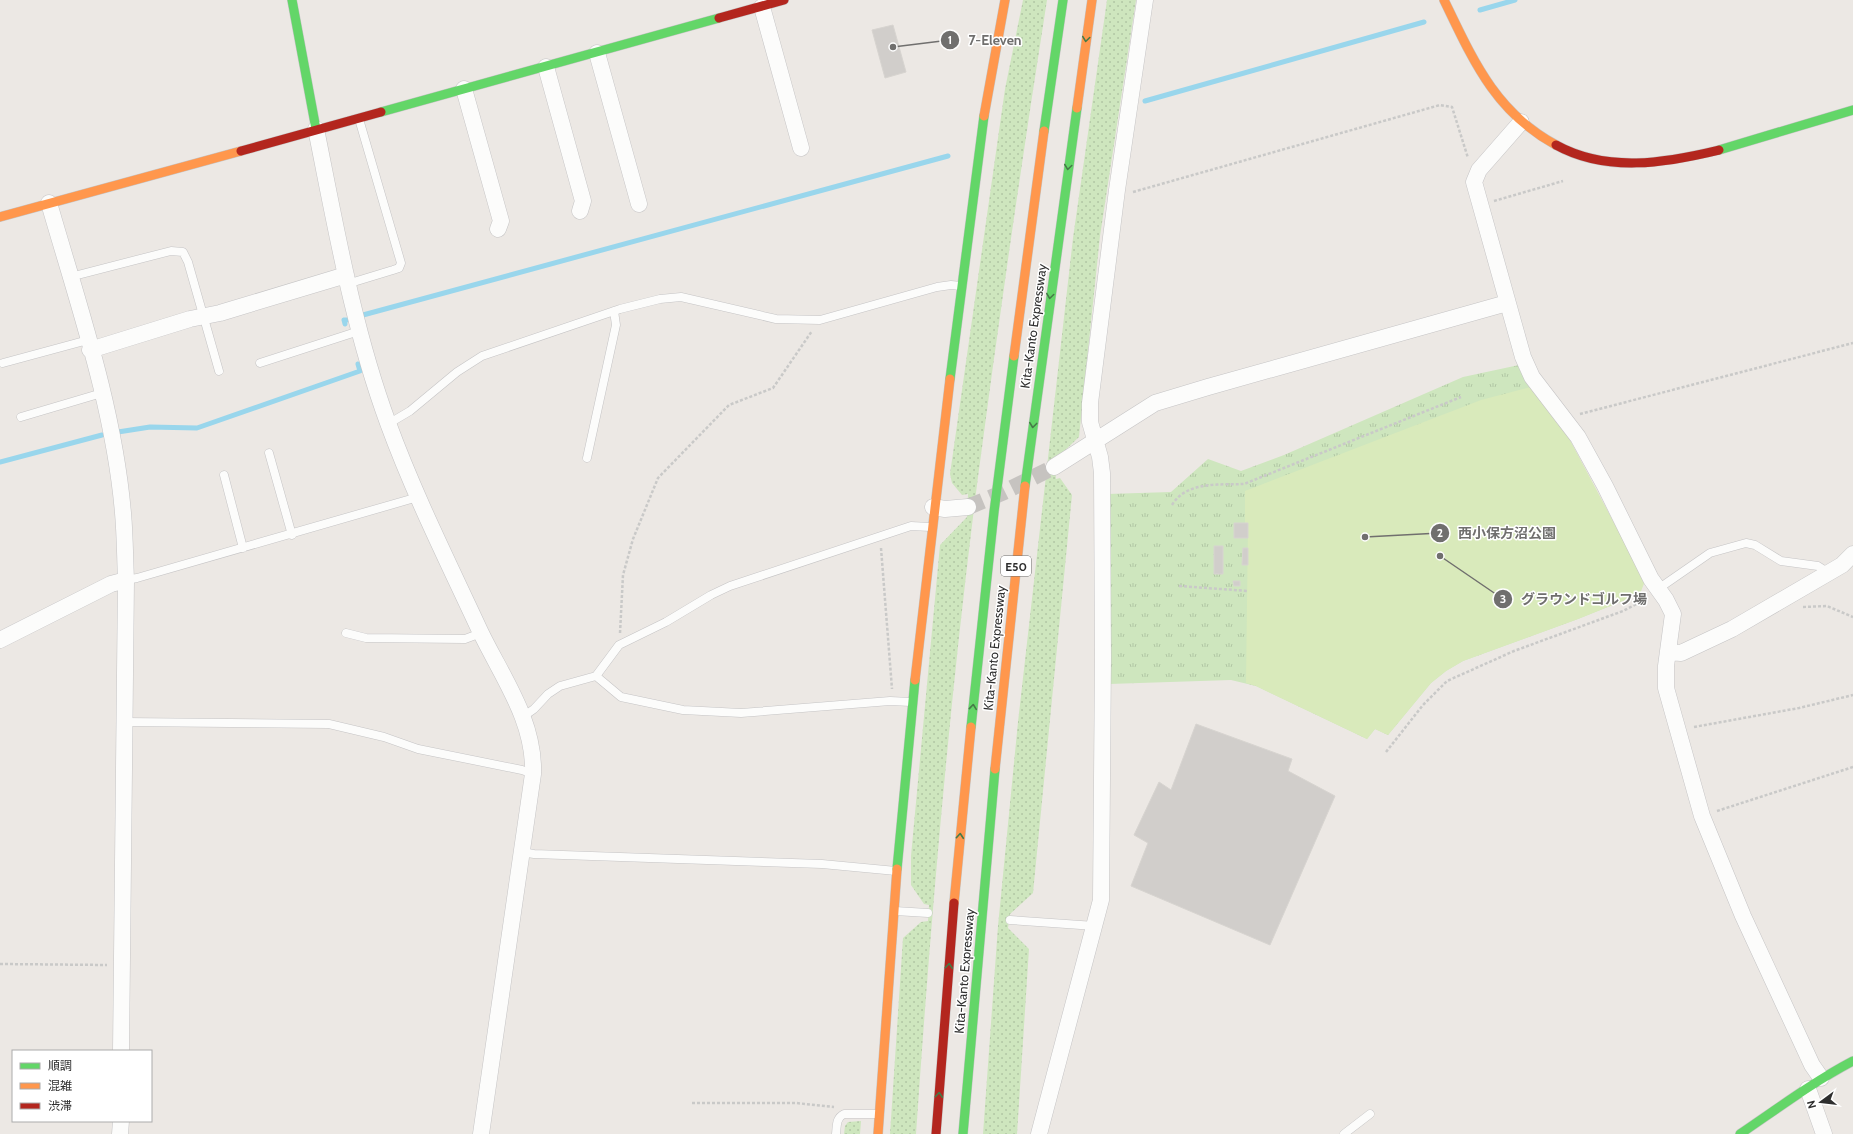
<svg xmlns="http://www.w3.org/2000/svg" width="1853" height="1134" font-family="Cabin,'Noto Sans JP',sans-serif">
	<style>
		.grass { fill: url(#grass-dots) }
		.park { fill: url(#park-tufts) }
		.pitch { fill: #d9eabb }
		.lines { fill: none; stroke-linecap: round; stroke-linejoin: round }
		.stream { stroke: #99d6ec; stroke-width: 5 }
		.building { fill: #d1cecb; stroke: #d7d4d0 }
		.street-tunnel { stroke: #c6c3c0; stroke-width: 16; stroke-dasharray: 16 8; stroke-linecap: butt }
		.lane-casing { stroke: #c5c4c5; stroke-width: 9 }
		.street-casing { stroke: #c5c4c5; stroke-width: 17 }
		.fast-casing { stroke: #c5c4c5; stroke-width: 10 }
		.slow-casing { stroke: #c5c4c5; stroke-width: 10 }
		.jam-casing { stroke: #c5c4c5; stroke-width: 10 }
		.path { stroke: #c9c9c8; stroke-width: 2.5; stroke-dasharray: 3 2; stroke-linecap: butt }
		.lane { stroke: #fcfcfb; stroke-width: 8 }
		.street { stroke: #fcfcfb; stroke-width: 16 }
		.fast { stroke: #63d668; stroke-width: 9 }
		.slow { stroke: #ff974d; stroke-width: 9 }
		.jam { stroke: #b3261e; stroke-width: 9 }
		.oneway { stroke: #467a48 }
		.labels { text-anchor: middle; dominant-baseline: central; stroke-width: 3; stroke-linejoin: round; paint-order: stroke }
		.shield { fill: #fff; stroke: #6d6d6d; stroke-width: 1 }
		.shield-label { font-size: 12px; font-weight: bold; fill: #2e2e2e }
		.street-label { font-size: 13px; fill: #2e2e2e; stroke: #fff }
		.leader { fill: none; stroke: #706f6e; stroke-width: 1.5 }
		.callout-dot { fill: #706f6e; stroke: #fff; stroke-width: 1.5 }
		.mark-label { font-size: 12px; text-anchor: middle; font-weight: bold; fill: #fff }
		.callout-label { font-size: 14px; text-anchor: middle; font-weight: bold; fill: #706f6e; stroke: #fff; stroke-width: 3; stroke-linejoin: round; paint-order: stroke }
	</style>
	<defs>
		<pattern id="grass-dots" width="8" height="8" patternUnits="userSpaceOnUse"><rect width="8" height="8" fill="#cee6be"/><path d="M2 2h.1M6 6h.1" fill="none" stroke="#b1c6a4" stroke-width="1.8" stroke-linecap="round"/></pattern>
		<pattern id="park-tufts" width="24" height="20" patternUnits="userSpaceOnUse"><rect width="24" height="20" fill="#cee6be"/><path d="M3 7l-1-3M5 7V3M7 7l1-3M15 17l-1-3M17 17v-4M19 17l1-3" fill="none" stroke="#b1c6a4"/></pattern>
	</defs>
	<rect width="100%" height="100%" fill="#ece8e4"/>
	<path class="grass" d="M1023,0H1047C1022,159 999,318 978,477C950,695 931,915 916,1134H890L903,938L921,922L928,921L929,905L924,904L911,885V856L940,545L967,517L968,494L962,495L952,483L950,474L1005,89Z
		M1107,0H1136L1100,236L1079,437L1060,455L1054,457L1056,479L1060,478L1072,495L1033,893L1010,914L1008,928L1029,949L1017,1134H983L998,926L1018,722L1073,238Z
		M861,1121L860,1134H844L845,1126L848,1122Z"/>
	<path class="park" d="M1519,365L1640,594L1578,619L1463,661L1446,671L1431,683L1388,735L1375,729L1367,739L1256,686L1231,680L1109,684L1107,494L1171,492L1208,459L1241,471L1284,455L1463,377Z"/>
	<path class="pitch" d="M1531,387L1562,425L1645,581L1640,594L1578,619L1463,661L1446,671L1431,683L1388,735L1375,729L1367,739L1256,686L1246,683L1248,523H1245V491L1481,400Z"/>
	<g class="lines">
		<path class="stream" d="M1480,10L1515,0
			M1145,101L1424,22
			M363,315L948,156
			M345,324L344,320H347
			M118,432L150,427L197,428L360,371L358,364
			M0,462L102,435"/>
	</g>
	<path class="building" d="M893,25L906,72L885,78L872,30Z
		M1234,523H1248V538H1234Z
		M1214,546H1223V574H1214Z
		M1243,548H1248V565H1242Z
		M1233,581H1240V586H1234Z
		M1196,724L1292,759L1288,771L1335,796L1270,945L1131,886L1148,843L1134,835L1159,782L1171,790Z"/>
	<g class="lines">
		<path class="street-tunnel" d="M968,507L1004,492L1054,467"/>
		<defs>
			<path id="lane" d="M70,277L171,251L183,252L188,262L219,371
				M347,284L393,270L399,268L401,263L359,119
				M3,363L88,340
				M260,363L359,331
				M21,417L102,393
				M388,424L410,411L457,372L482,356L620,309L660,299L681,297L776,319L820,320L937,287L951,285L961,286
				M269,453L292,535
				M587,458L616,325L614,311
				M224,475L243,548
				M126,580L137,578L418,497
				M1658,589L1710,553L1746,543L1755,545L1781,561L1818,566L1829,573
				M346,633L366,638L465,639L481,633
				M596,676L621,697L683,710L741,713L890,701L911,702
				M524,716L534,709L548,694L560,686L596,676L619,645L666,622L711,595L730,586L911,526L930,527
				M124,722L329,724L384,737L418,749L522,770L533,774
				M521,852L534,854L822,864L896,871
				M895,911L928,913
				M1010,920L1095,926
				M836,1134C837,1125 836,1118 844,1114H878
				M1344,1134L1370,1114"/>
			<path id="street" d="M762,7L801,148
				M597,53L639,204
				M546,67L583,201L580,211
				M464,89L501,221L498,229
				M1521,122L1479,170L1474,182L1523,357L1532,377L1578,437L1605,486L1651,579L1666,600L1673,614L1666,666V688L1702,816L1743,916L1812,1065L1821,1078
				M316,129C336,228 353,328 388,423C414,494 448,562 480,631C502,677 535,721 533,774L481,1134
				M49,203C78,304 114,407 123,513C125,535 125,558 126,580L121,1051
				M90,350L190,319L220,313L346,275
				M1054,467L1155,403L1208,387L1507,303
				M933,507L945,509L968,507
				M0,640L111,584L126,580
				M1668,652L1681,653L1732,629L1842,565L1853,554
				M1808,1089L1824,1134
				M120,1134L121,1121
				M1039,1134L1101,900L1103,657L1102,473L1100,457L1090,422V403L1117,190L1145,0"/>
			<path id="fast" d="M292,0L316,129
				M381,112L719,18
				M1044,131L1063,0
				M1719,150L1853,110
				M950,379L984,116
				M1025,486L1077,108
				M971,727L994,512L1014,356
				M897,869L915,680
				M963,1134L995,769
				M1740,1134C1777,1109 1813,1082 1853,1061"/>
			<path id="slow" d="M1444,0C1473,60 1495,112 1556,145
				M1077,108L1092,0
				M984,116L1005,0
				M0,217L241,151
				M1014,356L1044,131
				M915,680L950,379
				M995,769L1025,486
				M954,903L971,727
				M878,1134L897,869"/>
			<path id="jam" d="M719,18L784,0
				M1556,145C1607,173 1665,163 1719,150
				M241,151L381,112
				M936,1134L954,903"/>
		</defs>
		<use href="#lane" class="lane-casing"/>
		<use href="#street" class="street-casing"/>
		<use href="#fast" class="fast-casing"/>
		<use href="#slow" class="slow-casing"/>
		<use href="#jam" class="jam-casing"/>
		<path class="path" d="M1133,192L1440,105L1452,107L1468,158
			M1494,201L1563,181
			M1580,414L1853,343
			M1172,505C1186,481 1220,485 1244,484L1461,397
			M881,548L892,689
			M1179,586L1248,591
			M1803,607L1827,606L1853,617
			M620,633L623,575L633,539L658,478L729,405L773,388L812,331
			M1694,727L1799,708L1853,695
			M1386,752L1423,705L1447,681L1514,651L1623,611L1646,599
			M1717,811L1853,767
			M0,964L107,965
			M692,1103H796L834,1107"/>
		<use href="#lane" class="lane"/>
		<use href="#street" class="street"/>
		<use href="#fast" class="fast"/>
		<use href="#slow" class="slow"/>
		<use href="#jam" class="jam"/>
	</g>
	<defs><path id="oneway-chevron" d="M-2-3.5L2.5 0L-2 3.5" fill="none" stroke-width="1.6" stroke-linecap="round" stroke-linejoin="round"/></defs>
	<g class="oneway">
		<use href="#oneway-chevron" transform="translate(1086 39) rotate(98)"/>
		<use href="#oneway-chevron" transform="translate(1068 167) rotate(98)"/>
		<use href="#oneway-chevron" transform="translate(1050 296) rotate(98)"/>
		<use href="#oneway-chevron" transform="translate(1033 425) rotate(97)"/>
		<use href="#oneway-chevron" transform="translate(973 707) rotate(-84)"/>
		<use href="#oneway-chevron" transform="translate(960 836) rotate(-85)"/>
		<use href="#oneway-chevron" transform="translate(949 966) rotate(-85)"/>
		<use href="#oneway-chevron" transform="translate(939 1095) rotate(-86)"/>
	</g>
	<g class="labels">
		<rect class="shield" x="1001" y="556" width="30" height="20" rx="3"/>
		<g class="shield-label">
			<text x="1016" y="566">E50</text>
		</g>
		<g class="street-label">
			<text transform="translate(1033 326) rotate(-82)">Kita-Kanto Expressway</text>
			<text transform="translate(994 648) rotate(-84)">Kita-Kanto Expressway</text>
			<text transform="translate(964 971) rotate(-85)">Kita-Kanto Expressway</text>
		</g>
	</g>
	<path class="leader" d="M893 47L950 40M1365 537L1440 533M1440 556L1503 599"/>
	<g class="callout-dot">
		<circle cx="893" cy="47" r="4"/>
		<circle cx="1365" cy="537" r="4"/>
		<circle cx="1440" cy="556" r="4"/>
		<circle cx="950" cy="40" r="10"/>
		<circle cx="1440" cy="533" r="10"/>
		<circle cx="1503" cy="599" r="10"/>
	</g>
	<g class="mark-label">
		<text x="950" y="44">1</text>
		<text x="1440" y="537">2</text>
		<text x="1503" y="603">3</text>
	</g>
	<g class="callout-label">
		<text x="995" y="45">7-Eleven</text>
		<text x="1507" y="538">西小保方沼公園</text>
		<text x="1584" y="604">グラウンドゴルフ場</text>
	</g>
	<rect x="12" y="1050" width="140" height="72" fill="#ffffff" stroke="#ababab"/>
	<rect x="20" y="1063" width="20" height="6" fill="#63d668" stroke="#ababab"/>
	<text x="48" y="1070" font-size="12" fill="#2e2e2e">順調</text>
	<rect x="20" y="1083" width="20" height="6" fill="#ff974d" stroke="#ababab"/>
	<text x="48" y="1090" font-size="12" fill="#2e2e2e">混雑</text>
	<rect x="20" y="1103" width="20" height="6" fill="#b3261e" stroke="#ababab"/>
	<text x="48" y="1110" font-size="12" fill="#2e2e2e">渋滞</text>
	<g transform="translate(1821 1102) rotate(255)" stroke="#ffffff" stroke-width="3" paint-order="stroke">
	<path d="M0-3L7 15L0 10L-7 15Z" fill="#2e2e2e"/>
	<text y="-6" font-size="11" font-weight="bold" text-anchor="middle" fill="#2e2e2e">N</text>
	</g>
</svg>
